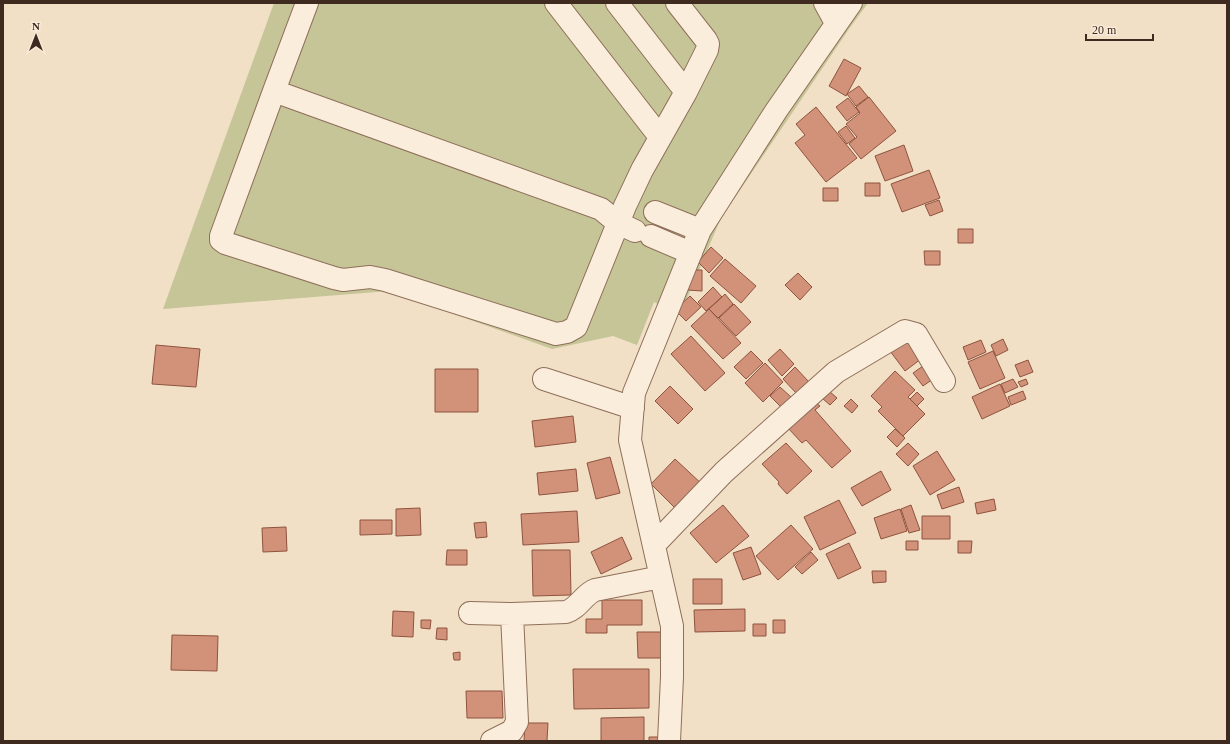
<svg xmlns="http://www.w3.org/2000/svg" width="1230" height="744" font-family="Georgia,serif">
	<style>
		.cemetery { fill: #c5c598 }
		.building { fill: #d2927a; stroke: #8f533e }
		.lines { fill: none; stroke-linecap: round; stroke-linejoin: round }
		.minor-casing { stroke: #8e6f5a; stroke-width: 24 }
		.minor { stroke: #fbeddb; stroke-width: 22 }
	</style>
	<rect width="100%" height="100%" fill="#f1dfc6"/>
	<path class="cemetery" d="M274,3H868L849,29L721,218L680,315L654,302L637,345L613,336L552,349L389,291L163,309Z"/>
	<path class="building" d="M844,59L861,68L846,96L829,86Z
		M859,86L868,97L856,106L847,94Z
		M869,97L896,131L861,159L849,144L857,137L846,124L860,113L856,107Z
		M848,98L859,112L847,121L836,107Z
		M816,107L857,158L826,182L795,143L805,135L796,124Z
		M846,126L855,138L847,144L838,132Z
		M904,145L913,171L885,181L875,156Z
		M929,170L940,198L902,212L891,184Z
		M865,183H880V196H865Z
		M823,188H838V201H823Z
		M939,200L943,211L930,216L925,205Z
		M958,229H973V243H958Z
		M711,247L723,258L709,273L698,262Z
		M924,251H940V265H925Z
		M725,259L756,286L741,303L710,276Z
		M689,270H702V291L688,290Z
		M798,273L812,287L800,300L785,285Z
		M713,287L722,297L706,311L698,302Z
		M725,294L733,304L718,318L709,309Z
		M690,296L701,307L686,321L675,310Z
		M734,304L751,322L736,336L719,318Z
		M709,309L741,343L723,359L691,326Z
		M906,332L925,356L905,371L887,347Z
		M691,336L725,373L705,391L671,354Z
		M1003,339L1008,350L996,356L991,345Z
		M981,340L986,352L968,360L963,347Z
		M156,345L200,349L196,387L152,384Z
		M780,349L794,364L782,376L768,360Z
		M751,351L763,363L746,379L734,367Z
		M993,351L1005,378L980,389L968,362Z
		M1028,360L1033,372L1020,377L1015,365Z
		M765,363L783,382L763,402L745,383Z
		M923,366L933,379L923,386L913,373Z
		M795,367L809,382L797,394L783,379Z
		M435,369H478V412H435Z
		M895,371L915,390L908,397L925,414L903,436L878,411L882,407L871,396Z
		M1013,379L1018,387L1005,393L1001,384Z
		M1026,379L1028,384L1021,387L1018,382Z
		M1000,384L1010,406L982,419L972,397Z
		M670,386L693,409L678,424L655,401Z
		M780,387L791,397L781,407L770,396Z
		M829,391L837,398L830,405L822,398Z
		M1023,391L1026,399L1011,405L1008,397Z
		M917,392L924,399L917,406L910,399Z
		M851,399L858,406L852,413L844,406Z
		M815,402L820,406L815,410L851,451L832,468L806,440L802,443L787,427Z
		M573,416L576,442L535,447L532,421Z
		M895,429L905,438L897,447L887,437Z
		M786,443L812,471L787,494L778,484L779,482L762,464Z
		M908,443L919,454L908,466L896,454Z
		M937,451L955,480L930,495L913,466Z
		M610,457L620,493L596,499L587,463Z
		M675,459L704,486L679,512L651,484Z
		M576,469L578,491L539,495L537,473Z
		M881,471L891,490L862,506L851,488Z
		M959,487L964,502L942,509L937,495Z
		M994,499L996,510L977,514L975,503Z
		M839,500L856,533L820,550L804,517Z
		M723,505L749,536L716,563L690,533Z
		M911,505L920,530L909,533L901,509Z
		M420,508L421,535L396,536V509Z
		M900,509L907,531L881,539L874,518Z
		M577,511L579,542L523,545L521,514Z
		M922,516H950V539H922Z
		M360,520H392V534L360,535Z
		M486,522L487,537L476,538L474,523Z
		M791,525L813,549L778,580L756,556Z
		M286,527L287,551L263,552L262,528Z
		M622,537L632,559L601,574L591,552Z
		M906,541H918V550H906Z
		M958,541H972L971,553H958Z
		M849,543L861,568L838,579L826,554Z
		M751,547L761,574L743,580L733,553Z
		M447,550H467V565H446Z
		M532,550H570L571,595L533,596Z
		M811,552L818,560L802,574L795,567Z
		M872,571H886V582L873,583Z
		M693,579H722V604H693Z
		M602,600H642V625H607V633H586V619H602Z
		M745,609V631L695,632L694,610Z
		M393,611L414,612L413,637L392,636Z
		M421,620H431L430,629L421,628Z
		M773,620H785V633H773Z
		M753,624H766V636H753Z
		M437,628H447V640L436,639Z
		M637,632H666V658H638Z
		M172,635L218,636L217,671L171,670Z
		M460,652V660H454L453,653Z
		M573,669H649V708L574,709Z
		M466,691H502L503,718H467Z
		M644,717V741H601V718Z
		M525,723H548L547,741H524Z
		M649,737H658V741H649Z"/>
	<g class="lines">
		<defs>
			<path id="minor" d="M307,3L274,91L221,236V240L225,243L334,278L343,280L370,277L385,280L556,334L567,332L576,327L625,206L642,170L686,92L707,50L708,44L706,40L677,3
				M556,3L660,137
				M617,3L686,92
				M825,3L836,23
				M274,91L601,209L618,223L635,231
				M655,212L700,230
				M651,236L691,253
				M544,379L633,408
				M654,545L724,472L836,372L905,331L916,334L944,381
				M470,613L512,614
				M492,741L512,731L517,722L512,614L566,612C579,608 583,595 595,590L661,577
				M669,741L672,677V626L630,440L634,393L700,230L776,111L851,3"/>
		</defs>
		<use href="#minor" class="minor-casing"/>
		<use href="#minor" class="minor"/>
	</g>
	<rect width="1230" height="744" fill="none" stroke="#3e2a1f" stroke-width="8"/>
	<g transform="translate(36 36)" stroke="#f8ead7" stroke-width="3" paint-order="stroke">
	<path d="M0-3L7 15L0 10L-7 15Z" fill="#3e2a1f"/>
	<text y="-6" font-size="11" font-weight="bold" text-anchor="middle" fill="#3e2a1f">N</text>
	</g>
	<path d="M1086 34v6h67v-6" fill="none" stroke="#3e2a1f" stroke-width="2"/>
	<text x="1092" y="34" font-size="12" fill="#3e2a1f" stroke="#f8ead7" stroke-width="3" paint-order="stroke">20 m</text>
</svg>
